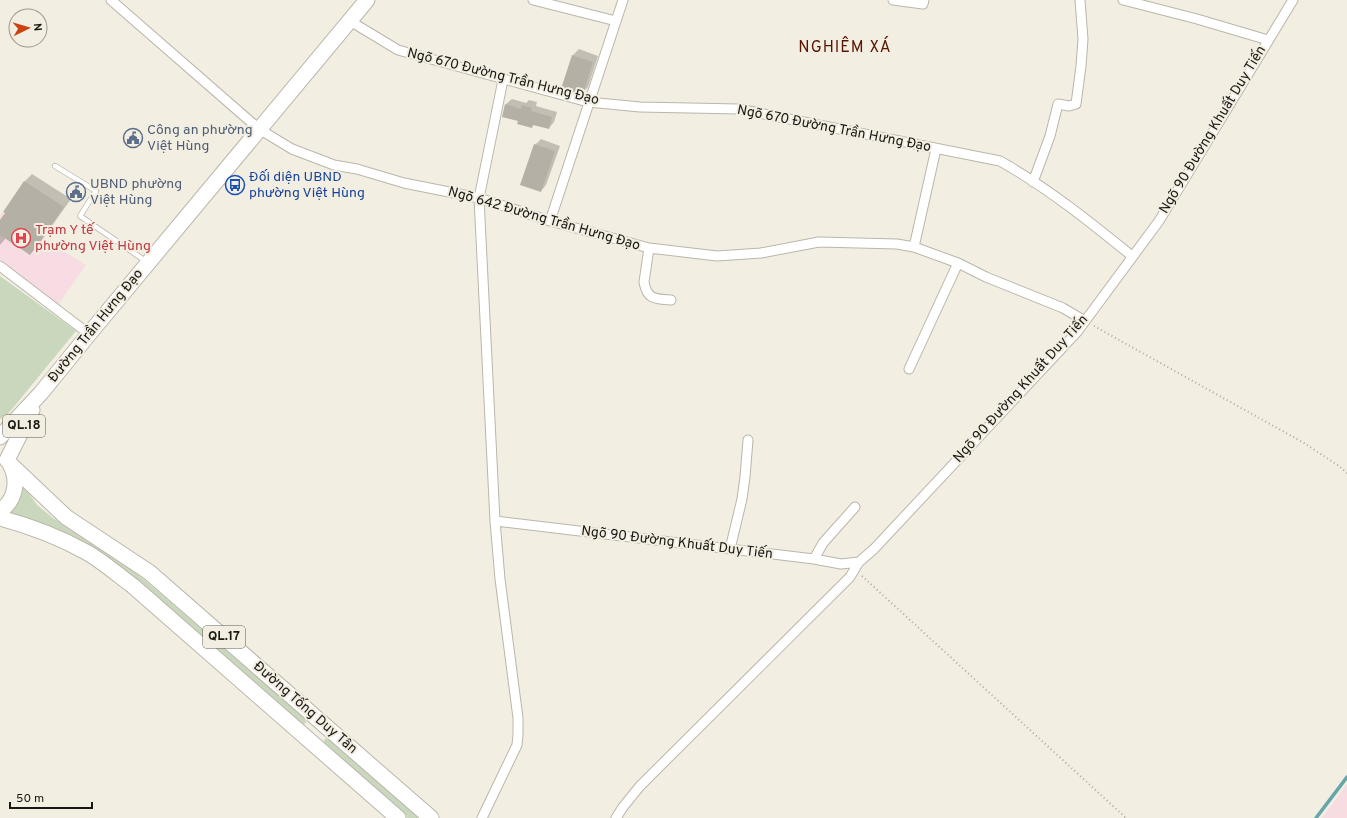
<svg xmlns="http://www.w3.org/2000/svg" width="1347" height="818" font-family="Overpass,sans-serif">
	<style>
		.industrial { fill: #f7dde2 }
		.medical { fill: #f7dde3 }
		.green { fill: #c9d8bd }
		.shadow { fill: #0003 }
		.lines { fill: none; stroke-linecap: round; stroke-linejoin: round }
		.stream { stroke: #64a6aa; stroke-width: 3.5 }
		.building { fill: #b5b0a5 }
		.service-casing { stroke: #bbb6ab; stroke-width: 6 }
		.minor-casing { stroke: #bbb6ab; stroke-width: 11 }
		.trunk-casing { stroke: #bbb6ab; stroke-width: 17 }
		.path { stroke: #ada99f; stroke-width: 2; stroke-dasharray: 1 3; stroke-linecap: butt }
		.service { stroke: #fff; stroke-width: 4.5 }
		.minor { stroke: #fff; stroke-width: 9 }
		.trunk { stroke: #fff; stroke-width: 15 }
		.labels { text-anchor: middle; dominant-baseline: central; stroke-width: 4; stroke-linejoin: round; paint-order: stroke }
		.shield { fill: #f3eee2; stroke: #5b5852; stroke-width: 1 }
		.shield-label { font-size: 13px; font-weight: bold; fill: #1a1814 }
		.street-label { font-size: 14px; fill: #1a1814; stroke: #f3eee2 }
		.service-label { font-size: 14px; fill: #4e5e75; stroke: #f3eee2; text-anchor: start }
		.transit-label { font-size: 14px; fill: #164399; stroke: #f3eee2; text-anchor: start }
		.health-label { font-size: 14px; fill: #be3a42; stroke: #f3eee2; text-anchor: start }
		.quarter-label { font-size: 16px; letter-spacing: 1px; fill: #571602; stroke: #f3eee2 }
	</style>
	<rect width="100%" height="100%" fill="#f3eee2"/>
	<path class="industrial" d="M1347,784V818H1322Z"/>
	<path class="medical" d="M2,213L86,265L58,305L0,259V216Z"/>
	<path class="green" d="M0,276L76,331L8,414L0,419Z
		M24,486L37,505L53,518L127,565L305,717L306,723L302,725L64,535L40,523L7,516Z
		M329,737L423,818H408L325,746L323,743L325,739Z"/>
	<path class="shadow" d="M579,49L598,56L588,87L582,93L563,88L573,55Z
		M512,99L526,103L529,100L537,102L536,106L557,112L554,122L549,128L534,124L531,127L519,121L506,104Z
		M541,139L560,146L546,185L541,191L535,145Z
		M32,174L71,199L37,247L30,254L6,238L0,245V222L6,213L4,212L25,181Z"/>
	<g class="lines">
		<path class="stream" d="M1316,818L1347,777"/>
	</g>
	<path class="building" d="M572,55L593,62L583,94L561,89Z
		M505,104L521,109L522,105L532,108L531,111L552,117L549,129L533,125L532,128L517,124L518,121L502,117Z
		M534,144L555,151L541,192L520,185Z
		M24,181L64,207L30,255L0,235V220L5,213L3,212Z"/>
	<g class="lines">
		<defs>
			<path id="service" d="M55,166L96,191L80,216L147,262"/>
			<path id="minor" d="M111,0L259,129L292,149L334,165L357,169L404,183L479,198L550,221L649,248L717,256L761,253L819,242L897,244L914,247L958,263L986,277L1063,308L1085,321
				M533,0L616,21
				M893,0L923,4L924,0
				M1123,0L1197,19L1268,40
				M350,21L398,50L588,102L640,107L739,109L1000,161C1048,188 1090,222 1132,256
				M1033,182L1050,136L1058,104L1069,106L1076,104L1081,66L1083,39L1080,0
				M550,221L623,0
				M914,247L936,149
				M649,248L644,282C647,300 656,299 671,300
				M0,266L89,334
				M909,369L958,263
				M495,521L814,559L841,564L859,562
				M730,549L742,499L745,477L748,440
				M814,559L823,543L855,507
				M482,818L517,745L518,735V718L500,579L495,521L479,198L503,80
				M616,818L623,807L640,786L850,577L859,562L874,549L1077,332L1159,221L1293,0"/>
			<path id="trunk" d="M0,437L41,393L89,334L367,0
				M7,460L32,410
				M10,464L66,517L149,572L431,818
				M0,511C16,500 19,480 10,464
				M0,518C30,526 59,537 86,552C101,560 119,576 133,586L398,818"/>
		</defs>
		<use href="#service" class="service-casing"/>
		<use href="#minor" class="minor-casing"/>
		<use href="#trunk" class="trunk-casing"/>
		<path class="path" d="M1094,326L1304,443L1339,466L1347,473
			M862,576L1126,818"/>
		<use href="#service" class="service"/>
		<use href="#minor" class="minor"/>
		<use href="#trunk" class="trunk"/>
	</g>
	<defs>
		<symbol id="civic-ring" viewBox="-11 -11 22 22"><circle r="9.5" fill="#f3eee2" stroke="#5c6f8a" stroke-width="1.5"/><path d="M-.6-6.5H3V-4.5H.6V-3L4-1V1h2V6H-6V1h2V-1L-.6-3ZM-1.2 2.5V6h2.4V2.5Z" fill="#5c6f8a"/></symbol>
		<symbol id="bus-ring" viewBox="-11 -11 22 22"><circle r="9.5" fill="#f3eee2" stroke="#1a4fb4" stroke-width="1.5"/><path d="M-5-6H5V4H4V6H2V4H-2V6H-4V4H-5ZM-3.5-4V0h7V-4ZM-3.5 1.2v1.5H-2V1.2ZM2 1.2v1.5H3.5V1.2Z" fill="#1a4fb4"/></symbol>
		<symbol id="hospital-ring" viewBox="-11 -11 22 22"><circle r="9.5" fill="#f3eee2" stroke="#e0444e" stroke-width="1.5"/><path d="M-5-5h3v3.5h4V-5h3V5h-3V1.5h-4V5h-3Z" fill="#e0444e"/></symbol>
	</defs>
	<g fill-rule="evenodd">
		<use href="#civic-ring" x="122" y="127" width="22" height="22"/>
		<use href="#bus-ring" x="224" y="174" width="22" height="22"/>
		<use href="#civic-ring" x="65" y="181" width="22" height="22"/>
		<use href="#hospital-ring" x="10" y="227" width="22" height="22"/>
	</g>
	<g class="labels">
		<g class="shield">
			<rect x="3" y="415" width="42" height="22" rx="3"/>
			<rect x="203" y="626" width="42" height="22" rx="3"/>
		</g>
		<g class="shield-label">
			<text x="24" y="426">QL.18</text>
			<text x="224" y="637">QL.17</text>
		</g>
		<g class="street-label">
			<text transform="translate(503 77) rotate(14)">Ngõ 670 Đường Trần Hưng Đạo</text>
			<text transform="translate(834 129) rotate(11)">Ngõ 670 Đường Trần Hưng Đạo</text>
			<text transform="translate(1213 130) rotate(-59)">Ngõ 90 Đường Khuất Duy Tiến</text>
			<text transform="translate(544 219) rotate(16)">Ngõ 642 Đường Trần Hưng Đạo</text>
			<text transform="translate(96 326) rotate(-51)">Đường Trần Hưng Đạo</text>
			<text transform="translate(1021 389) rotate(-48)">Ngõ 90 Đường Khuất Duy Tiến</text>
			<text transform="translate(677 543) rotate(7)">Ngõ 90 Đường Khuất Duy Tiến</text>
			<text transform="translate(305 708) rotate(41)">Đường Tống Duy Tân</text>
		</g>
		<g class="service-label">
			<text x="147" y="130">Công an phường<tspan x="147" dy="16">Việt Hùng</tspan></text>
			<text x="90" y="184">UBND phường<tspan x="90" dy="16">Việt Hùng</tspan></text>
		</g>
		<g class="transit-label">
			<text x="249" y="177">Đối diện UBND<tspan x="249" dy="16">phường Việt Hùng</tspan></text>
		</g>
		<g class="health-label">
			<text x="35" y="230">Trạm Y tế<tspan x="35" dy="16">phường Việt Hùng</tspan></text>
		</g>
		<g class="quarter-label">
			<text x="845" y="48">NGHIÊM XÁ</text>
		</g>
	</g>
	<g transform="translate(28 28) rotate(85)"><circle r="19" fill="#f3eee2" stroke="#9c9890"/>
	<path d="M0-3L7 15L0 10L-7 15Z" fill="#cb4313"/>
	<text y="-6" font-size="11" font-weight="bold" text-anchor="middle" fill="#1a1814">N</text>
	</g>
	<path d="M10 802v6h82v-6" fill="none" stroke="#1a1814" stroke-width="2"/>
	<text x="16" y="802" font-size="12" fill="#1a1814" stroke="#f3eee2" stroke-width="3" paint-order="stroke">50 m</text>
</svg>
